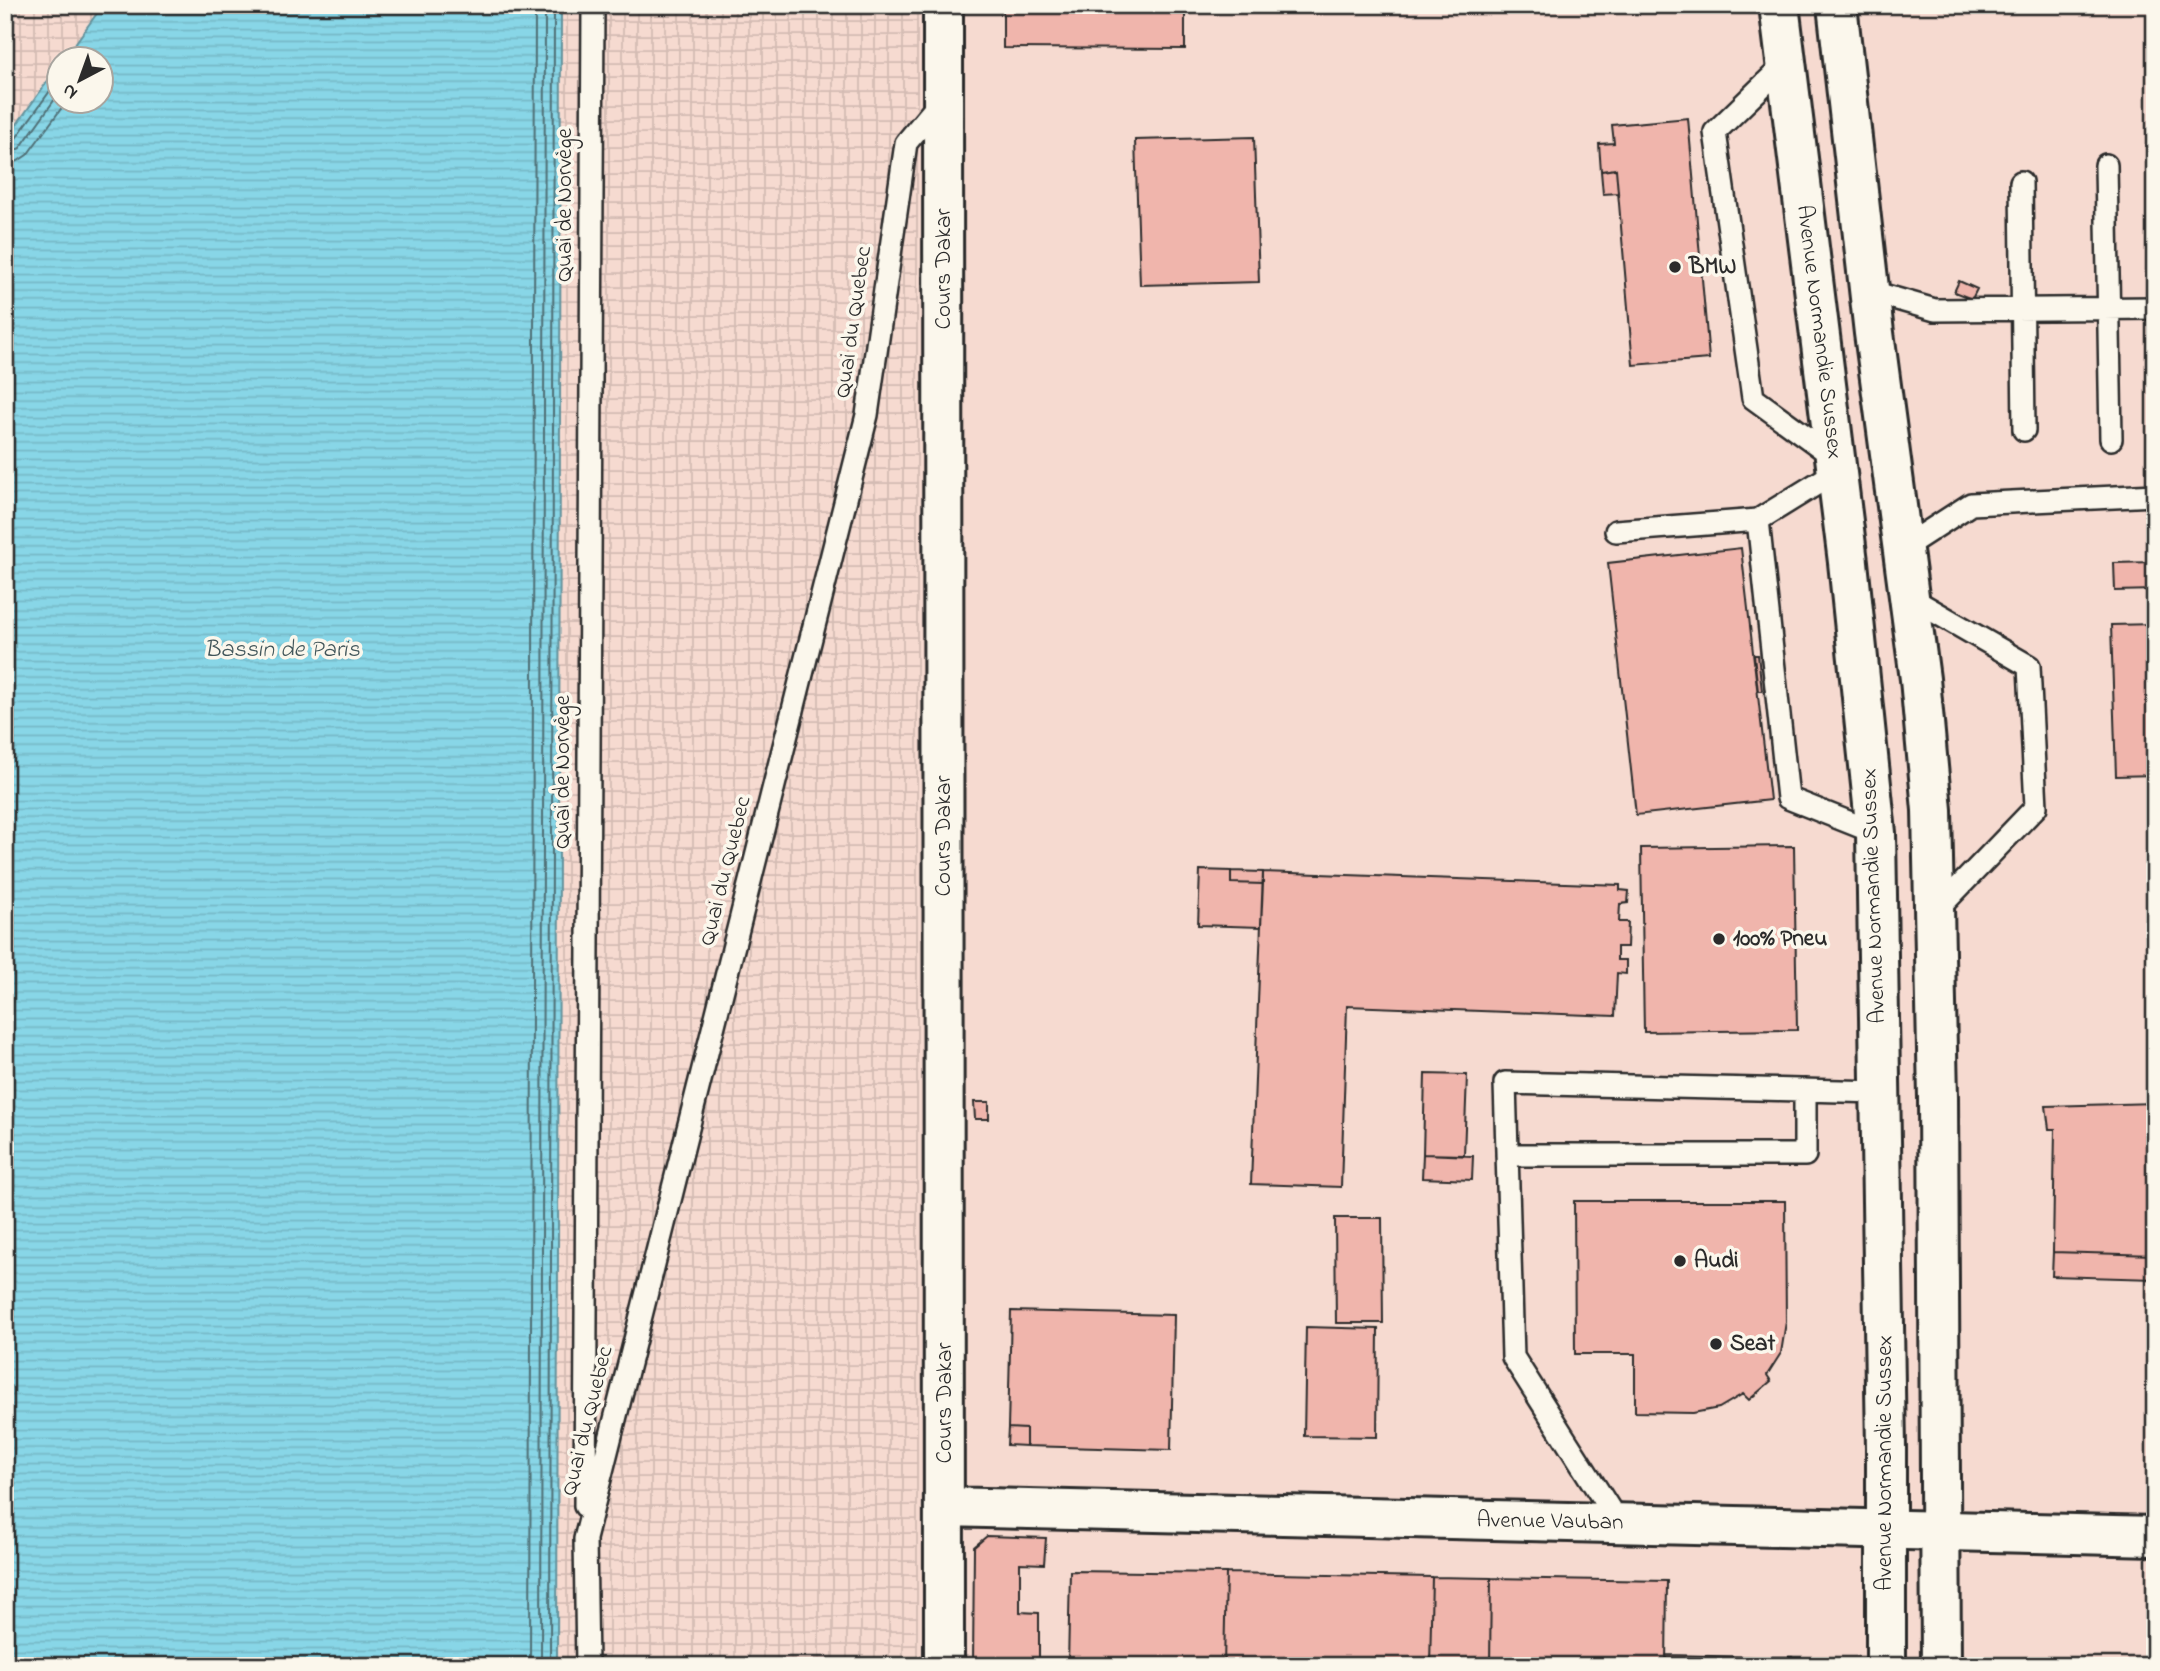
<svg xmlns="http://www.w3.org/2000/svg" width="2160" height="1671" font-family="'Indie Flower',sans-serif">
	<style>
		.built { fill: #f6dad0 }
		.industrial { fill: url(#industrial-grid) }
		.water { fill: url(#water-rules); stroke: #63929c; stroke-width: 2 }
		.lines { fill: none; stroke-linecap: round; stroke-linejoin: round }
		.shore { stroke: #506f76; stroke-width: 2 }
		.building { fill: #f0b5ac; stroke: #2b2b2b; stroke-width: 2 }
		.service-casing { stroke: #2b2b2b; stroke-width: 26 }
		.minor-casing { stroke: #2b2b2b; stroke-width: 44 }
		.secondary-casing { stroke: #2b2b2b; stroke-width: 44 }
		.service { stroke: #fbf7ec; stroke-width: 21 }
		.minor { stroke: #fbf7ec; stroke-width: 38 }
		.secondary { stroke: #fbf7ec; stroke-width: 38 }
		.poi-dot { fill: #2b2b2b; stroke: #fbf7ec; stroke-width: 2.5 }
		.labels { text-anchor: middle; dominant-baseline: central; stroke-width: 7; stroke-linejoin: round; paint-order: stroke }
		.street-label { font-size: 23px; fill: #2b2b2b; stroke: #fbf7ec }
		.poi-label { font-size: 23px; font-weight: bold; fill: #2b2b2b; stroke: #fbf7ec; text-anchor: start }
		.water-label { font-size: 24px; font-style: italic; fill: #42565a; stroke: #fbf7ec }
	</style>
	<defs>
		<pattern id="industrial-grid" width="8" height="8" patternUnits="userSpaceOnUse" patternTransform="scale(1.75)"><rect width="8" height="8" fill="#f6dad0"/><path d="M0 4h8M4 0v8" fill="none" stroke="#d3bbb3"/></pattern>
		<pattern id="water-rules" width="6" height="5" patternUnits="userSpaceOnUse" patternTransform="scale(1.75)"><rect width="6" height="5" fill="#88d6e7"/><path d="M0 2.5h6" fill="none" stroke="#76b8c6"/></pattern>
	</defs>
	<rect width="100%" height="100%" fill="#f9eadf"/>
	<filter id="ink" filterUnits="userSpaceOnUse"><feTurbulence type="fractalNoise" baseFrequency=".0143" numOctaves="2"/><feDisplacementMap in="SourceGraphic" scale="14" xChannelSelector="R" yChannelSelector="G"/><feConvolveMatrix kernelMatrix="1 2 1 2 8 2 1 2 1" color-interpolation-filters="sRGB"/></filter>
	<g filter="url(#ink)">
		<path class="built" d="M918,5H2155V1666H918Z"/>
		<path class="industrial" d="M5,5H103L64,59L60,60L59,65L5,141Z
			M561,5H918V1666H557Z"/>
		<path class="water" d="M103,5H561L557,1666H5V141L59,65L60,102H102V60L64,59Z"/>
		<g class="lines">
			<path class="shore" d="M5,144L14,141L60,77
				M5,153L12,152L20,148L60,92
				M5,163L18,161L27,155L66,102
				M530,1666L535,5
				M541,1666L545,5
				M550,1666L554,5"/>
		</g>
		<path class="building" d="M1003,5H1185V49L1003,48Z
			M1688,118L1709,359L1633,365L1616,169L1601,171L1599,144L1614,143L1612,125Z
			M1254,137L1259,282L1140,285L1135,140Z
			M1616,169L1618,193L1603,194L1601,171Z
			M1959,281L1977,289L1972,299L1954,292Z
			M1741,548L1770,800L1636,815L1608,563Z
			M2155,562V590L2115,591L2114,563Z
			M2155,624V775L2116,776L2111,625Z
			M1754,655H1758L1762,691H1758Z
			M1794,846L1797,1030L1644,1032L1641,848Z
			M1200,870L1231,871V883L1263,884L1261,927L1198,925Z
			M1231,871L1263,872V884L1231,883Z
			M1263,872L1620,885V890L1629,891L1628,903L1620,904L1619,922H1628L1627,947H1617V960H1626V974L1617,973L1615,1016L1347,1006L1341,1187L1251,1184Z
			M1425,1074L1467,1075L1464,1155L1423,1154Z
			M974,1102H989V1119H975Z
			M2155,1103V1255L2053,1252L2055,1129H2049L2046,1106Z
			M1423,1154L1473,1156L1472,1180L1422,1178Z
			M1574,1201H1785L1786,1322L1781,1353L1767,1375L1771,1381L1749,1400L1743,1394L1719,1408L1693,1413L1635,1412V1354H1575Z
			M1335,1218H1382L1383,1323H1336Z
			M2053,1252L2155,1255V1279L2052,1276Z
			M1011,1311L1174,1315L1171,1450L1026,1446V1429L1008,1428Z
			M1306,1327L1378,1329L1377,1437L1304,1436Z
			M1008,1428L1026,1429V1446L1007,1445Z
			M987,1536L1046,1538L1044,1564L1020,1563V1612L1039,1613V1666H973L974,1547Z
			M1070,1571L1226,1573L1224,1666H1068Z
			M1226,1573L1432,1577L1430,1666H1224Z
			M1432,1577L1491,1578L1490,1666H1430Z
			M1491,1578L1667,1581L1666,1666H1490Z
			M1666,1655L1756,1657V1663H1773L1772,1657H1792L1791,1666H1666Z"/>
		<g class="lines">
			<defs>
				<path id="service" d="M1785,64L1715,132L1753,398L1834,457
					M2106,165L2111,439
					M2021,182L2024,430
					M1869,291L1935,310L2155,308
					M1836,472L1758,520L1788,798L1876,833
					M1616,531L1758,520
					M1903,548L1971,504L2155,495
					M1909,597L2029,666L2036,807L1934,913
					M1507,1155H1805V1090
					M585,1506L593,5
					M1619,1524L1513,1357L1505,1083L1881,1092
					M587,1666L585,1539L867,415L906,143L941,101"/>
				<path id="minor" d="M943,5L944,1666
					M945,1507L2155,1536"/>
				<path id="secondary" d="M1779,5L1848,562L1876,833L1886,1448V1666
					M1837,5L1874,333L1920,679L1932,810L1938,1098L1941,1666"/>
			</defs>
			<use href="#service" class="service-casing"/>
			<use href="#minor" class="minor-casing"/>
			<use href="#secondary" class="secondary-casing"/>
			<use href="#service" class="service"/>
			<use href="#minor" class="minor"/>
			<use href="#secondary" class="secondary"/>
		</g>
	</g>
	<g class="poi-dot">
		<circle cx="1675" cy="267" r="7"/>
		<circle cx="1719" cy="939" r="7"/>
		<circle cx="1680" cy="1261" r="7"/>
		<circle cx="1716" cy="1344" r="7"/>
	</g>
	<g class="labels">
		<g class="street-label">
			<text transform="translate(565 205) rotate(-90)">Quai de Norvège</text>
			<text transform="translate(944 269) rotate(-90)">Cours Dakar</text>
			<text transform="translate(854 322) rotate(-82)">Quai du Quebec</text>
			<text transform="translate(1819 332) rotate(83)">Avenue Normandie Sussex</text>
			<text transform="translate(563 772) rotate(-90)">Quai de Norvège</text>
			<text transform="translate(944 836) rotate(-90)">Cours Dakar</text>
			<text transform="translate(726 871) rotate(-76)">Quai du Quebec</text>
			<text transform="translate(1874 896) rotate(-92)">Avenue Normandie Sussex</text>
			<text transform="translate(945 1403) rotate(-90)">Cours Dakar</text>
			<text transform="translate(588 1421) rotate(-76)">Quai du Quebec</text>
			<text transform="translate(1885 1463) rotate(-90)">Avenue Normandie Sussex</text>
			<text transform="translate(1550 1522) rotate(1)">Avenue Vauban</text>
		</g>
		<g class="poi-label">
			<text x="1689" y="267">BMW</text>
			<text x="1733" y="939">100% Pneu</text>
			<text x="1694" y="1261">Audi</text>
			<text x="1730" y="1344">Seat</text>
		</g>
		<g class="water-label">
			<text x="282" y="650">Bassin de Paris</text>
		</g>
	</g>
	<rect width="2160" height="1671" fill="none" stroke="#fbf7ec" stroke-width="28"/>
	<rect x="14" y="14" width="2132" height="1643" fill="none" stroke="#2b2b2b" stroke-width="2.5" filter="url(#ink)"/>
	<g transform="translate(80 80) rotate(221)"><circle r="33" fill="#fbf7ec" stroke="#a8a59f" stroke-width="2"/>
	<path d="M0-5L12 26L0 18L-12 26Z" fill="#2b2b2b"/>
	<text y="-10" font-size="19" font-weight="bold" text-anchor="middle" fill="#2b2b2b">N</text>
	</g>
</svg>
